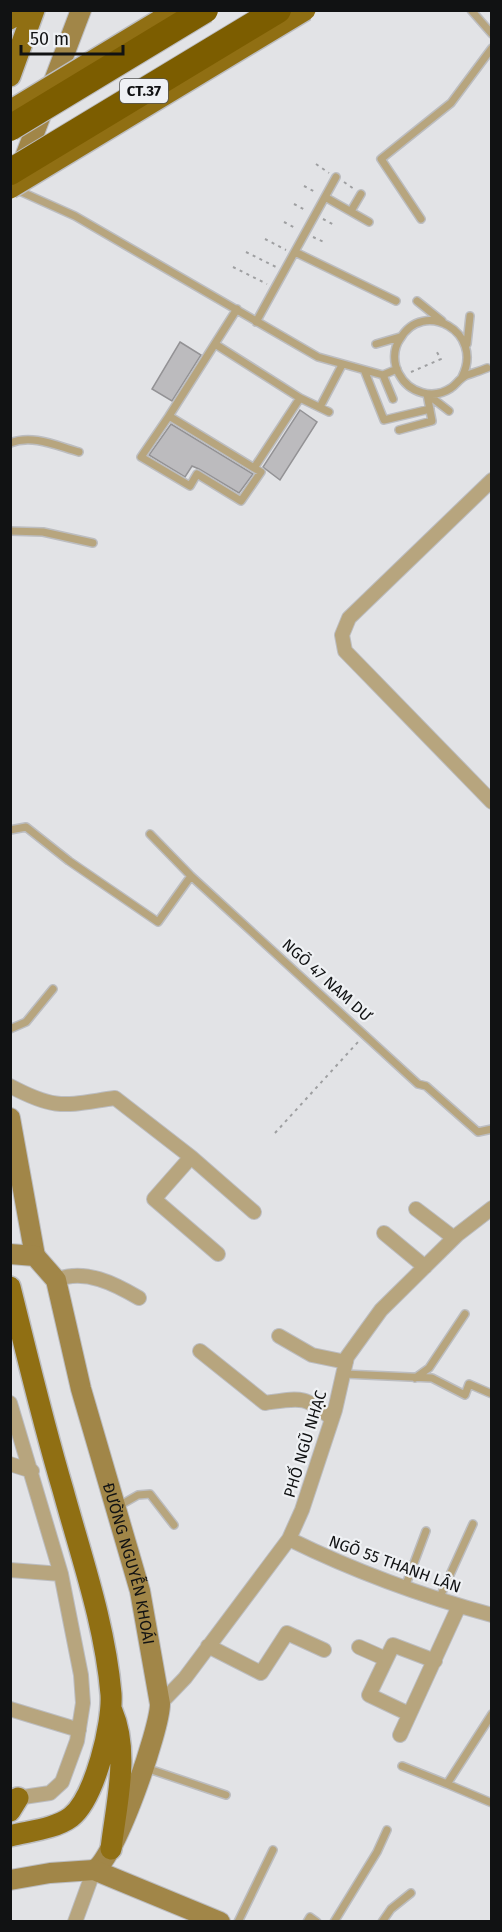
<svg xmlns="http://www.w3.org/2000/svg" width="502" height="1932" font-family="'Fira Sans',sans-serif">
	<style>
		.building { fill: #bcbbbe; stroke: #939295; stroke-width: 1.5 }
		.lines { fill: none; stroke-linecap: round; stroke-linejoin: round }
		.lane-casing { stroke: #bcbdc0; stroke-width: 10 }
		.street-casing { stroke: #bcbdc0; stroke-width: 16 }
		.secondary-casing { stroke: #bcbdc0; stroke-width: 22 }
		.primary-casing { stroke: #bcbdc0; stroke-width: 24 }
		.path { stroke: #9e9fa1; stroke-width: 2; stroke-dasharray: 3 4.5; stroke-linecap: butt }
		.lane { stroke: #b7a57e; stroke-width: 7 }
		.street { stroke: #b7a57e; stroke-width: 14 }
		.secondary { stroke: #a18648; stroke-width: 20 }
		.primary { stroke: #906f13; stroke-width: 21 }
		.primary-bridge-casing { stroke: #bcbdc0; stroke-width: 24; stroke-linecap: butt }
		.highway-bridge-casing { stroke: #bcbdc0; stroke-width: 28; stroke-linecap: butt }
		.primary-bridge { stroke: #906f13; stroke-width: 21 }
		.highway-bridge { stroke: #7c5d00; stroke-width: 26 }
		.labels { text-anchor: middle; dominant-baseline: central; stroke-width: 4.5; stroke-linejoin: round; paint-order: stroke }
		.shield { fill: #eff1f4; stroke: #545556; stroke-width: 1.5 }
		.shield-label { font-size: 15px; font-weight: bold; fill: #111213 }
		.street-label { font-size: 16px; fill: #111213; stroke: #eff1f4 }
	</style>
	<rect width="100%" height="100%" fill="#e2e3e6"/>
	<path class="building" d="M180,342L201,355L172,401L152,389Z
		M300,410L317,422L280,480L263,467Z
		M171,424L253,474L239,493L199,469L192,466L185,477L149,455Z"/>
	<g class="lines">
		<defs>
			<path id="lane" d="M471,10L492,34
				M15,189L75,216L318,357L383,375L397,369
				M325,197L369,222
				M351,211L361,194
				M421,219L381,159L451,103L492,48
				M295,252L396,301
				M417,301L442,321
				M237,309L169,416L254,468L300,398
				M256,322L336,177
				M215,344L300,398L329,412
				M376,344L400,337
				M467,344L470,316
				M365,372L384,420L430,409
				M383,375L393,399
				M462,377C485,332 423,298 400,339C393,349 393,363 399,374C409,393 433,400 451,388C456,385 459,379 465,376C472,373 480,371 487,368
				M427,394L449,411
				M320,407L342,365
				M169,416L141,457L190,486L197,474L241,501L261,472L254,468
				M399,430L432,421L427,394
				M10,443C33,434 57,446 79,452
				M10,531L43,532L93,543
				M10,830L26,827L69,861L158,922L191,876
				M150,834L191,876L418,1084L426,1086L478,1132L492,1129
				M10,1029L26,1022L53,989
				M344,1374L432,1378L465,1395L469,1384L492,1394
				M415,1378L429,1368L465,1314
				M117,1507L138,1495L150,1494L174,1525
				M405,1587L426,1531
				M439,1599L473,1524
				M402,1766L447,1784L492,1714
				M146,1768L226,1795
				M447,1784L492,1803
				M238,1922L273,1850
				M307,1922L310,1917L317,1922
				M334,1922L377,1852L387,1830
				M382,1922L391,1909L411,1893"/>
			<path id="street" d="M492,480L349,618L342,635L345,651L492,802
				M10,1086C57,1111 65,1105 115,1098L191,1157L254,1212
				M191,1157L154,1199L218,1254
				M416,1209L454,1238
				M384,1233L425,1267
				M56,1280C85,1268 115,1284 139,1298
				M279,1336L312,1355L346,1362
				M200,1351L265,1403C300,1398 305,1395 332,1419
				M10,1403L61,1574L81,1675L83,1703L77,1741L62,1782L50,1793L10,1799
				M10,1464L32,1471
				M289,1539C354,1571 422,1596 492,1615
				M10,1570L61,1574
				M208,1646L261,1673L287,1633L324,1650
				M359,1647L386,1659
				M160,1704L185,1678L289,1539L302,1510L335,1410L347,1357L381,1310L457,1235L492,1208
				M10,1709L79,1730
				M409,1714L369,1695L393,1645L435,1661
				M400,1735L459,1606
				M75,1922L94,1870"/>
			<g id="secondary">
				<path d="M20,170L81,10"/>
				<path d="M10,1118L35,1256"/>
				<path id="s1" d="M10,1254L35,1256L56,1280L81,1389L140,1591L160,1704C160,1729 115,1860 94,1870"/>
				<path d="M10,1880L50,1873L94,1870L220,1922"/>
			</g>
			<path id="primary" d="M10,19L15,10
				M10,76L34,10
				M10,1287C27,1355 43,1423 63,1490C81,1556 105,1624 111,1694C113,1723 95,1798 71,1817C55,1829 29,1831 10,1836
				M10,1811L18,1798
				M111,1849C116,1805 130,1753 112,1711"/>
		</defs>
		<use href="#lane" class="lane-casing"/>
		<use href="#street" class="street-casing"/>
		<use href="#secondary" class="secondary-casing"/>
		<use href="#primary" class="primary-casing"/>
		<path class="path" d="M316,164L329,173
			M344,182L354,189
			M304,186L317,193
			M294,204L307,211
			M323,219L336,226
			M284,222L297,229
			M313,237L326,243
			M265,239L286,250
			M246,252L276,267
			M233,267L267,284
			M411,372L441,359L435,349
			M275,1133L358,1042"/>
		<use href="#lane" class="lane"/>
		<use href="#street" class="street"/>
		<use href="#secondary" class="secondary"/>
		<use href="#primary" class="primary"/>
		<defs>
			<path id="primary-bridge" d="M10,111L177,10
				M10,188L305,10"/>
			<path id="highway-bridge" d="M10,128L205,10
				M10,172L278,10"/>
		</defs>
		<use href="#primary-bridge" class="primary-bridge-casing"/>
		<use href="#highway-bridge" class="highway-bridge-casing"/>
		<use href="#primary-bridge" class="primary-bridge"/>
		<use href="#highway-bridge" class="highway-bridge"/>
	</g>
	<g class="labels">
		<rect class="shield" x="120" y="79" width="48" height="24" rx="4.5"/>
		<g class="shield-label">
			<text x="144" y="91">CT.37</text>
		</g>
		<g class="street-label">
			<text transform="translate(327 980) rotate(42)">NGÕ 47 NAM DƯ</text>
			<text transform="translate(305 1444) rotate(-73)">PHỐ NGŨ NHẠC</text>
			<text stroke="none"><textPath href="#s1" startOffset="350">ĐƯỜNG NGUYỄN KHOÁI</textPath></text>
			<text transform="translate(395 1564) rotate(20)">NGÕ 55 THANH LÂN</text>
		</g>
	</g>
	<rect width="502" height="1932" fill="none" stroke="#111213" stroke-width="24"/>
	<path d="M21 45v9h102v-9" fill="none" stroke="#111213" stroke-width="3"/>
	<text x="30" y="45" font-size="18" fill="#111213" stroke="#eff1f4" stroke-width="4.5" paint-order="stroke">50 m</text>
</svg>
